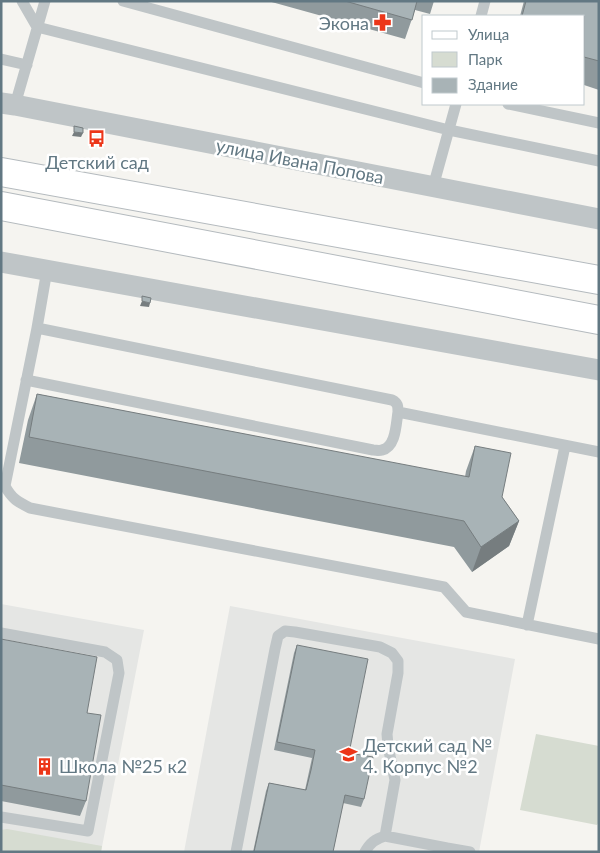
<svg xmlns="http://www.w3.org/2000/svg" width="600" height="853" font-family="Lato,sans-serif">
	<style>
		.built { fill: #e5e6e4 }
		.green { fill: #d6dcd1 }
		.lines { fill: none; stroke-linecap: round; stroke-linejoin: round }
		.secondary-casing { stroke: #b4babe; stroke-width: 30 }
		.lane { stroke: #bfc5c7; stroke-width: 11 }
		.street { stroke: #bfc5c7; stroke-width: 21 }
		.secondary { stroke: #fff; stroke-width: 28 }
		.wall { fill: #909a9d }
		.shaded-wall { fill: #767d7f }
		.building { fill: #a8b3b6; stroke: #767d7f }
		.labels { text-anchor: middle; dominant-baseline: central; stroke-width: 5; stroke-linejoin: round; paint-order: stroke }
		.poi-label { font-size: 18px; fill: #627883; stroke: #fff; text-anchor: start }
		.street-label { font-size: 18px; fill: #627883; stroke: #fff }
	</style>
	<rect width="100%" height="100%" fill="#f5f4f0"/>
	<path class="built" d="M1,604L144,630L101,852H1Z
		M230,606L515,659L479,852H184Z"/>
	<path class="green" d="M536,734L599,746V822L597,825L520,810Z
		M7,829L102,846L101,852H1V830Z"/>
	<g class="lines">
		<defs>
			<path id="secondary" d="M1,172L599,280
				M1,206L599,320"/>
		</defs>
		<use href="#secondary" class="secondary-casing"/>
		<path class="lane" d="M22,1L37,27L449,130L599,161
			M123,1L424,83
			M481,16L485,1
			M1,59L27,65
			M508,104L599,123
			M15,105L45,1
			M433,187L456,104
			M37,328L47,270
			M26,380L373,450C376,450 379,451 382,450C396,447 396,424 398,412
			M599,452L398,412C398,406 398,403 392,400L37,328L5,486C12,499 18,502 30,508L444,587L466,612L599,639
			M527,625L565,446
			M1,633L105,652L117,660L119,673L88,831L1,817
			M447,848L470,852
			M236,852L275,649L278,636L285,631L295,632L380,647L392,653L398,661V673L387,734L388,746L395,780L385,836
			M365,852C370,843 375,839 385,836L447,848V852"/>
		<path class="street" d="M1,103L15,105L599,219
			M1,262L599,370"/>
		<use href="#secondary" class="secondary"/>
	</g>
	<path class="wall" d="M268,1H434L430,14L415,10L405,39Z
		M524,1H599V90L584,85V16H520Z
		M37,394L465,477L466,471L475,446L502,497L519,521L509,546L472,572L454,547L19,463L28,420Z
		M1,639L87,713L86,801L80,816L1,801Z
		M297,645L349,753L364,799L361,807L343,803L333,852H253L266,791L269,783L305,790L312,758L274,750L294,653Z"/>
	<path class="shaded-wall" d="M74,132L83,133L81,137L72,136Z
		M142,301L150,303L149,307L140,306Z
		M519,521L509,546L472,572L481,547Z"/>
	<path class="building" d="M345,1H417L412,20Z
		M526,1H599V61L584,57V16H522Z
		M74,126L83,128V133L74,132Z
		M142,296L151,298L150,303L142,301Z
		M37,394L469,477L475,446L511,453L502,497L519,521L481,547L464,521L29,437Z
		M1,639L97,657L87,713L101,715L86,801L1,785Z
		M297,645L368,659L349,753L373,757L364,799L345,795L333,852H254L269,783L306,790L311,770L315,750L277,742Z"/>
	<defs>
		<symbol id="pharmacy-bare" viewBox="-9 -9 18 18"><path d="M-2-6h4v4h4v4h-4v4h-4v-4h-4v-4h4Z" fill="#ec3619" stroke="#fff" stroke-width="2.5" paint-order="stroke"/></symbol>
		<symbol id="bus-bare" viewBox="-9 -9 18 18"><path d="M-5-6H5V4H4V6H2V4H-2V6H-4V4H-5ZM-3.5-4V0h7V-4ZM-3.5 1.2v1.5H-2V1.2ZM2 1.2v1.5H3.5V1.2Z" fill="#ec3619" stroke="#fff" stroke-width="2.5" paint-order="stroke"/></symbol>
		<symbol id="school-bare" viewBox="-9 -9 18 18"><path d="M0-5L7-2L0 1L-7-2ZM-4 1L0 2.5L4 1V4Q0 6-4 4Z" fill="#ec3619" stroke="#fff" stroke-width="2.5" paint-order="stroke"/></symbol>
		<symbol id="building-bare" viewBox="-9 -9 18 18"><path d="M-4-6H4V6H1V3H-1V6H-4ZM-2.5-4.3h1.7v1.8h-1.7ZM.8-4.3h1.7v1.8H.8ZM-2.5-1h1.7V.8h-1.7ZM.8-1h1.7V.8H.8Z" fill="#ec3619" stroke="#fff" stroke-width="2.5" paint-order="stroke"/></symbol>
	</defs>
	<g fill-rule="evenodd">
		<use href="#pharmacy-bare" x="370" y="10" width="25" height="25"/>
		<use href="#bus-bare" x="84" y="126" width="25" height="25"/>
		<use href="#school-bare" x="336" y="742" width="25" height="25"/>
		<use href="#building-bare" x="32" y="754" width="25" height="25"/>
	</g>
	<g class="labels">
		<g class="poi-label">
			<text x="369" y="23" text-anchor="end">Экона</text>
			<text x="97" y="162" text-anchor="middle">Детский сад</text>
			<text x="363" y="745">Детский сад №<tspan x="363" dy="21">4. Корпус №2</tspan></text>
			<text x="59" y="766">Школа №25 к2</text>
		</g>
		<g class="street-label">
			<text transform="translate(300 161) rotate(11)">улица Ивана Попова</text>
		</g>
	</g>
	<rect width="600" height="853" fill="none" stroke="#627883" stroke-width="5"/>
	<rect x="422" y="15" width="162" height="90" fill="#ffffff" stroke="#c0c9cd"/>
	<rect x="432" y="31" width="25" height="8" fill="#ffffff" stroke="#c0c9cd"/>
	<text x="468" y="40" font-size="15" fill="#627883">Улица</text>
	<rect x="432" y="52" width="25" height="15" fill="#d6dcd1" stroke="#c0c9cd"/>
	<text x="468" y="65" font-size="15" fill="#627883">Парк</text>
	<rect x="432" y="78" width="25" height="15" fill="#a8b3b6" stroke="#c0c9cd"/>
	<text x="468" y="90" font-size="15" fill="#627883">Здание</text>
</svg>
